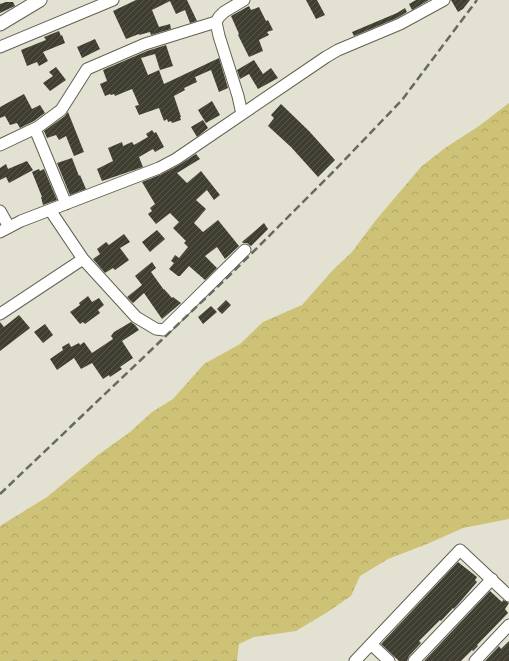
<svg xmlns="http://www.w3.org/2000/svg" width="509" height="661" font-family="'Source Sans 3',sans-serif">
	<style>
		.forest { fill: url(#forest-crowns) }
		.building { fill: url(#building-hatch) }
		.lines { fill: none; stroke-linecap: round; stroke-linejoin: round }
		.minor-casing { stroke: #636153; stroke-width: 13 }
		.major-casing { stroke: #636153; stroke-width: 15 }
		.minor { stroke: #fff; stroke-width: 11 }
		.major { stroke: #fff; stroke-width: 13 }
		.rail { stroke: #69695e; stroke-width: 2.5; stroke-dasharray: 8 4; stroke-linecap: butt }
	</style>
	<defs>
		<pattern id="forest-crowns" width="20" height="18" patternUnits="userSpaceOnUse"><rect width="20" height="18" fill="#cec276"/><path d="M2 6a3 3 0 1 1 6 0M12 15a3 3 0 1 1 6 0" fill="none" stroke="#b0a665"/></pattern>
		<pattern id="building-hatch" width="6" height="6" patternUnits="userSpaceOnUse"><rect width="6" height="6" fill="#403e31"/><path d="M-1 1l2-2M0 6l6-6M5 7l2-2" fill="none" stroke="#58574c"/></pattern>
	</defs>
	<rect width="100%" height="100%" fill="#e3e1d1"/>
	<path class="forest" d="M509,103V519L463,528L427,544L388,559L360,576L351,596L326,613L296,631L254,637L239,644L237,661H0V526L47,497L98,455L130,432L152,412L173,399L204,364L240,344L263,322L302,305L333,270L352,252L376,220L421,167L445,148L479,126Z"/>
	<path class="building" d="M136,0H187L197,21L190,23L185,10L176,14L170,1L152,10L159,27L170,24L171,29L151,35L150,32L139,35V34L126,39L113,11Z
		M306,0H317L325,15L316,19Z
		M416,0H429L412,10L409,4Z
		M451,0H470L463,9L458,12Z
		M6,2H13L15,6L0,13V4Z
		M249,6L251,10L259,7L266,21L268,20L273,30L267,32L269,35L259,40L263,51L249,57L238,35L239,34L231,16Z
		M405,8L407,12L397,18L354,36L352,32L397,13Z
		M59,31L61,36L62,35L65,43L43,52L48,61L39,66L37,62L27,66L21,50L46,40L44,37Z
		M95,39L100,49L82,58L77,47Z
		M166,45L173,66L160,70L155,54L141,58L148,75L159,70L164,84L219,58L228,88L219,92L211,70L195,77L197,82L184,88L185,90L174,96L181,117H180L181,120L172,123L171,121L168,122L167,119L164,121L159,108L139,115L135,106L139,105L132,89L115,96L114,94L111,95L110,94L105,96L100,84L107,81L103,70L147,51Z
		M254,60L263,74L271,68L278,78L258,89L249,74L240,79L237,70Z
		M56,67L66,80L50,91L43,83L53,76L49,72Z
		M24,94L32,109L40,105L45,113L34,121L20,128L17,123L10,125L5,116L0,118V107Z
		M212,101L220,115L206,123L198,110Z
		M281,104L309,131L335,160L318,177L291,147L268,126L274,118L271,115Z
		M68,112L84,152L74,156L66,136L59,140L56,135L47,138L44,131L65,116Z
		M203,120L208,128L197,137L191,127Z
		M152,130L154,133L156,132L164,147L155,152L153,149L139,157L143,167L102,181L97,169L113,161L108,148L122,142L123,146L132,142L134,145L148,137L146,134Z
		M196,154L200,159L177,173L187,183L201,171L220,195L214,200L207,190L196,200L206,209L194,223L203,232L218,220L239,246L225,259L217,247L205,256L217,268L205,280L189,266L180,276H178L169,269L174,263L171,261L175,255L179,258L188,247L184,243L186,241L173,228L179,222L170,213L156,224L148,214L152,211L150,208L155,204L142,182L162,174L179,165Z
		M72,158L79,176L80,175L86,189L70,195L57,163Z
		M27,161L33,170L9,183L6,177L0,180V168L6,164L8,169Z
		M39,169L40,171L44,169L57,200L43,205L41,197H42L32,172Z
		M264,223L268,229L251,246L247,243H243L242,242Z
		M157,230L165,239L150,252L142,242Z
		M124,234L130,242L120,248L129,260L115,270L113,268L105,273L93,259L100,254L97,249L106,242L109,245Z
		M152,262L156,268L151,272L164,290V289L172,298L173,297L181,303L162,319L144,293L133,303L127,297L142,285L135,276Z
		M88,296L92,302L99,298L104,305L98,310L100,313L85,324L83,322L80,324L70,312L80,305L79,303Z
		M226,300L231,305L222,314L217,309Z
		M211,306L217,312L203,324L198,317Z
		M19,315L30,328L0,351V322L4,327Z
		M131,322L135,325L139,330L122,341L133,358L120,367L122,369L110,377L109,375L103,379L92,363L81,369L74,358L57,370L50,359L63,350L62,347L69,343L71,347L79,343L80,345L84,342L92,353L113,339L111,336L114,332Z
		M45,324L53,335L43,343L34,332Z
		M458,562L477,577L475,580L477,582L454,609L453,608L441,621L440,620L419,641L421,643L409,656L407,661H399L381,644Z
		M490,591L502,602L503,600L509,603L505,609L508,613L477,645L478,646L473,651L472,650L461,661H424Z
		M509,641V661H485L499,646L501,649Z"/>
	<g class="lines">
		<defs>
			<path id="minor" d="M0,47L113,0
				M242,114L238,96L219,36L216,22L219,17L224,12L244,0
				M35,129L66,204
				M0,145L38,127L61,110L87,69L145,44L216,22
				M50,210L83,259L136,317L156,329L164,330L245,250
				M0,211L9,227
				M0,232L21,221L159,168L176,159L326,57L338,50L400,24L444,0
				M0,314L83,259
				M371,644L389,661
				M355,661L460,550L509,596
				M414,661L492,579
				M475,661L509,625"/>
			<path id="major" d="M0,24L40,0"/>
		</defs>
		<use href="#minor" class="minor-casing"/>
		<use href="#major" class="major-casing"/>
		<use href="#minor" class="minor"/>
		<use href="#major" class="major"/>
		<path class="rail" d="M0,494L233,272L333,172L402,100L477,0"/>
	</g>
</svg>
